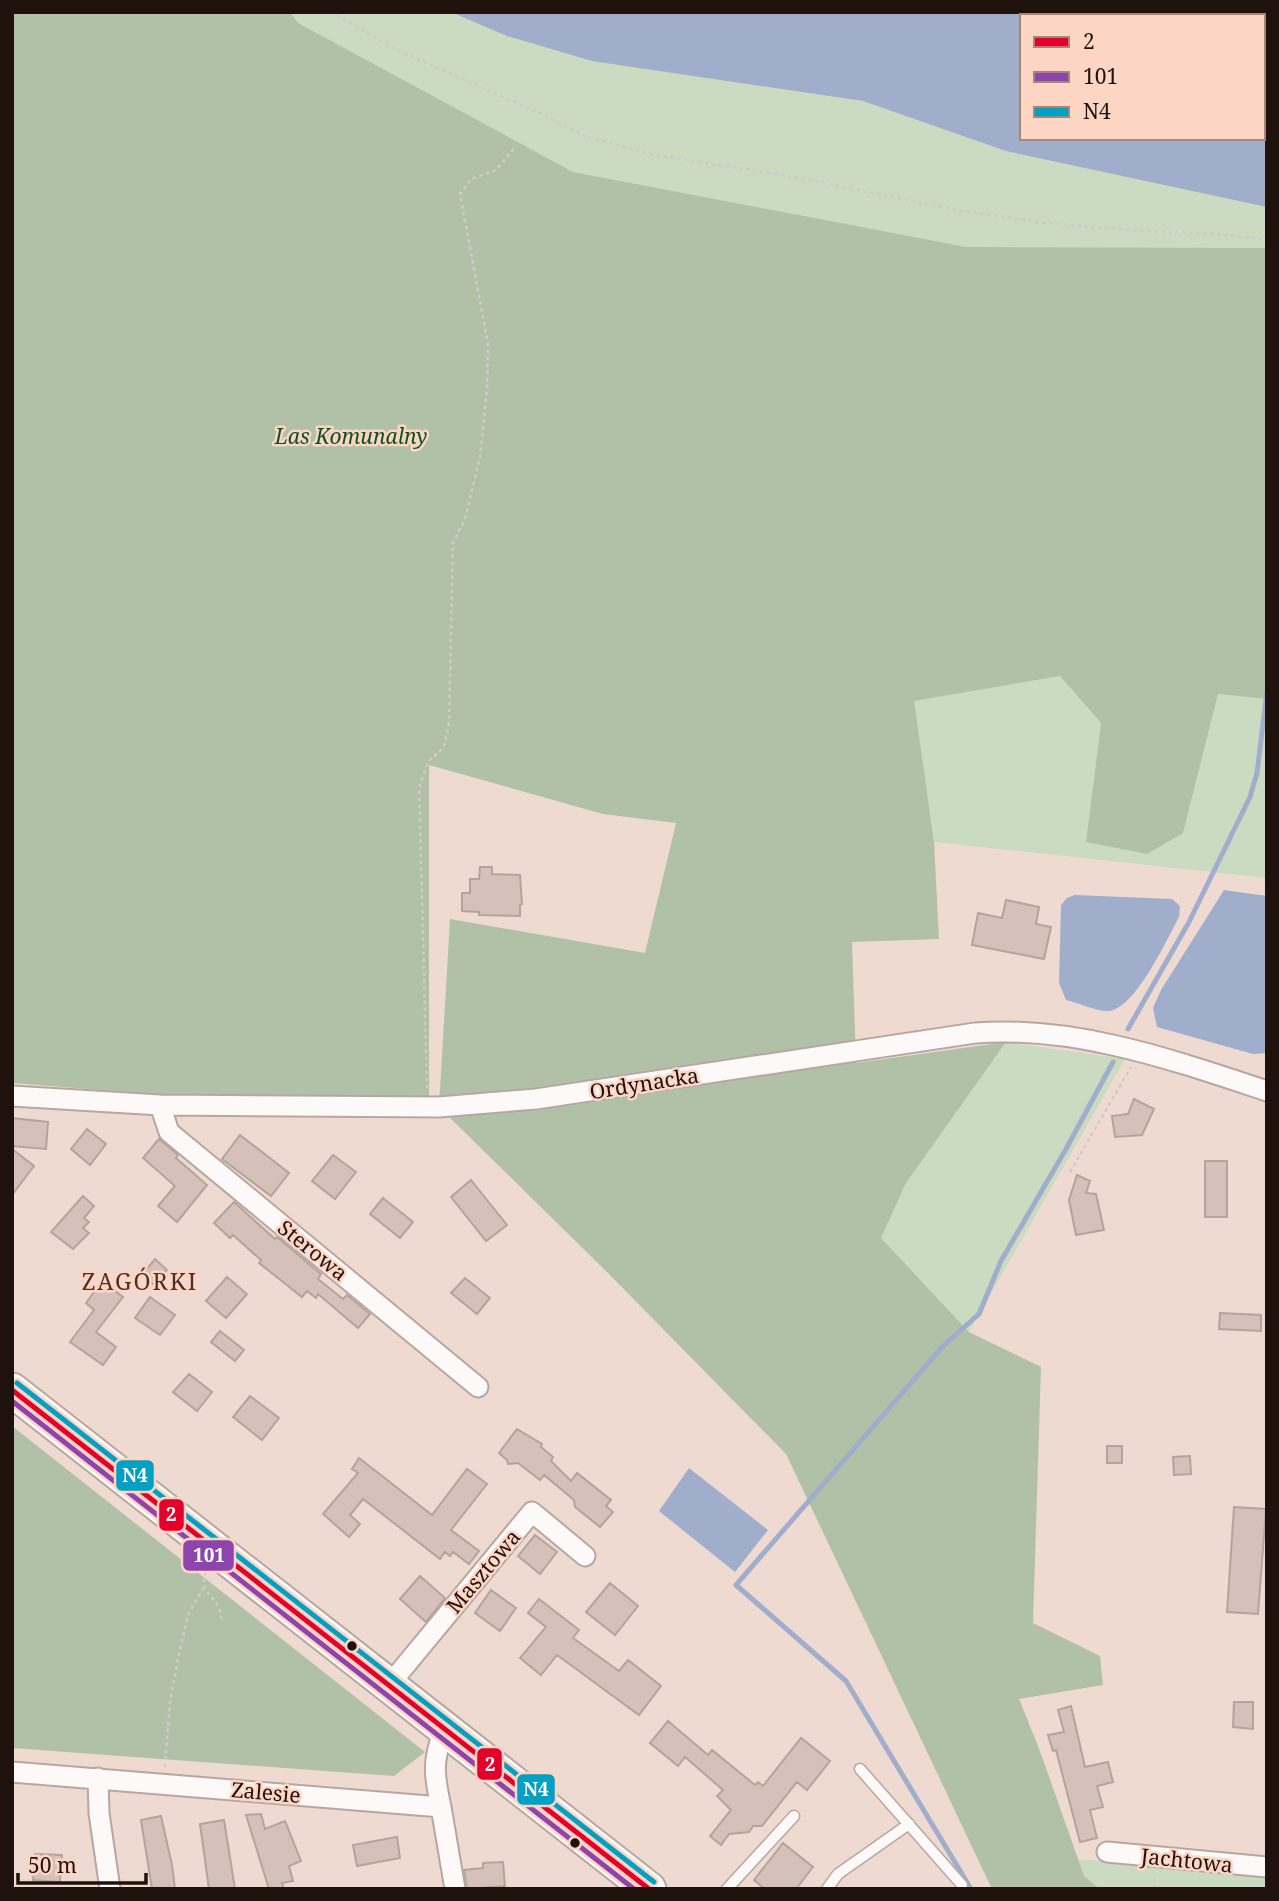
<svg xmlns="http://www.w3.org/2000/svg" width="1279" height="1901" font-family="'Noto Serif',serif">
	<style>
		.green { fill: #cbdbc1; fill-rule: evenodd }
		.forest { fill: #b1c1a7 }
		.water { fill: #a0aecb; fill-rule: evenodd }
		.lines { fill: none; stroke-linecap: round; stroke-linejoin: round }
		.stream { stroke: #a0aecb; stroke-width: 5 }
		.building { fill: #d5c1b9; stroke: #b4a49d; stroke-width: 2 }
		.service-casing { stroke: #b7a7a0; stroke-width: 13 }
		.minor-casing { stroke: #b7a7a0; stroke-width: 23 }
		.trunk-casing { stroke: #b7a7a0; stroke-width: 37 }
		.path { stroke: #d0cac8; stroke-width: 2.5; stroke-dasharray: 3.5 3.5; stroke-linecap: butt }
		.service { stroke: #fdf9f8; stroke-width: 10 }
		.minor { stroke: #fdf9f8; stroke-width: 19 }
		.trunk { stroke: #fdf9f8; stroke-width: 33 }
		.bus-1-casing { stroke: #fcd5c4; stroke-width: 10 }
		.bus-2-casing { stroke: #fcd5c4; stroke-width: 10 }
		.bus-3-casing { stroke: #fcd5c4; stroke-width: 10 }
		.bus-1 { stroke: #e4002b; stroke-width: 5 }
		.bus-2 { stroke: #8e44ad; stroke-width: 5 }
		.bus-3 { stroke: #02a1c4; stroke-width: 5 }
		.bus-dot { fill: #1f120c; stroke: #fcd5c4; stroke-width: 2.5 }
		.labels { text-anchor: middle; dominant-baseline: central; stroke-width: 5; stroke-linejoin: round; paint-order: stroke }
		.park-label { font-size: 21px; font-style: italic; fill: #095321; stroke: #fcd5c4 }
		.street-label { font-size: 21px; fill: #1f120c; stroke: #fcd5c4 }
		.neighbourhood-label { font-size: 23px; letter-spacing: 2px; fill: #4f3124; stroke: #fcd5c4 }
		.line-badge { stroke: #fcd5c4; stroke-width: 2.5 }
		.badge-label { font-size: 19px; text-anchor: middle; font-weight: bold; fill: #fff }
	</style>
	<rect width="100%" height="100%" fill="#efdad1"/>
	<path class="green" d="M270,12H1267V265L952,261L567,182ZM1022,16H1263V138H1022Z
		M1060,676L1101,723L1086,841L1183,833L1218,694L1267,699V878L934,842L913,701Z
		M1006,1042L1125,1059L969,1332L881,1238L906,1183Z
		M1078,1859L1267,1877V1889H1100L1084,1876Z"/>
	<path class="forest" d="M12,12H290L298,23L573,172L966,247L1267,248V699L1218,694L1183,833L1147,854L1086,842L1101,723L1060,676L914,701L934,842L939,939L852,942L856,1063L1006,1042L906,1183L881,1238L969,1332L1041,1367L1033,1623L1100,1656L1103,1685L1019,1699L1040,1751L1084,1876L1100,1889H992L786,1454L607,1272L439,1107L450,919L645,953L676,823L603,814L429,765V1101L165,1095L12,1083Z
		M12,1426L425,1752L394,1776L12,1748Z"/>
	<path class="water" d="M451,12H1267V207L1006,151L863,101L592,61L507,36ZM1022,16H1263V138H1022Z
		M1224,890L1267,896V1053L1253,1054L1157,1027L1153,1008L1161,990Z
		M1075,895L1172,899L1180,906L1179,917C1167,939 1135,1010 1108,1011C1095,1011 1079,1003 1066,1000L1059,983L1061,905L1067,898Z
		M689,1468L768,1530L735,1572L659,1511Z"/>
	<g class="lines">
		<path class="stream" d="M1128,1029L1189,922L1250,797L1257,773L1267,691
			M971,1889L846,1681L736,1585L943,1346L979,1314L1001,1261L1066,1149L1113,1062"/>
	</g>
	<path class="building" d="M480,867H492V874L520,875L522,904L520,905V916L479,915V912L462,911V893H470V879H479Z
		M1006,900L1039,907L1036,924L1051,927L1044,959L972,945L978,913L1002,918Z
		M1134,1099L1154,1109L1142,1135L1115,1137L1112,1116L1128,1114Z
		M12,1118L48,1122L46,1149L12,1146Z
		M87,1129L106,1144L90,1165L71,1149Z
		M240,1135L289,1173L271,1196L222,1159Z
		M159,1139L178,1155L176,1158L207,1185L177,1222L158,1206L175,1186L143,1158Z
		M12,1149L34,1166L12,1195Z
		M333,1155L356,1172L335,1199L312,1181Z
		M1205,1161H1227V1217H1205Z
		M1077,1175L1090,1181L1086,1193L1096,1194L1104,1230L1076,1235L1069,1200Z
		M471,1180L507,1225L486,1241L451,1197Z
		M83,1196L94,1206L84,1218L89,1222L83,1228L89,1233L73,1249L51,1232Z
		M383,1198L413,1222L400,1238L370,1214Z
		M234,1202L275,1239L277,1237L321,1274L318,1279L343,1299L347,1295L370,1314L358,1328L318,1294L316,1298L307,1291L302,1297L259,1263L261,1260L233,1235L230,1238L214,1223Z
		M155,1259L167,1270L154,1285L142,1275Z
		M227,1277L247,1294L226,1318L206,1301Z
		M465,1278L490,1298L477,1314L451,1293Z
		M102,1281L123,1297L96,1332L116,1347L103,1365L70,1342L94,1310L86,1303Z
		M150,1297L175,1315L160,1335L135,1318Z
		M1220,1313L1261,1315V1331L1219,1329Z
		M220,1331L244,1350L235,1361L211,1342Z
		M189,1374L212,1392L197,1411L173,1392Z
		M250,1396L279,1418L262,1440L233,1417Z
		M517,1429L542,1444L541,1447L553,1457L551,1461L571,1481L577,1473L611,1500L606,1506L613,1512L600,1527L575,1507L574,1500L544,1475L540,1480L518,1463L508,1464L507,1460L499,1453Z
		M1107,1446H1122V1463H1107Z
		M1190,1456L1191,1474L1174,1475L1173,1457Z
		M359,1458L432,1515L467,1469L487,1484L451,1530L479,1551L469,1564L453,1552L450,1556L445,1552L440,1559L363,1499L350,1515L360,1524L349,1537L323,1514L358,1473L352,1469Z
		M1234,1507L1266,1509L1258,1614L1227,1612Z
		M535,1535L557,1552L540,1574L518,1556Z
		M420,1576L445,1598L426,1622L400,1599Z
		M610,1583L638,1606L615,1635L586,1612Z
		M491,1590L516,1608L500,1631L475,1613Z
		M539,1599L579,1630L573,1638L619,1671L628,1660L661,1686L639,1715L557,1655L541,1675L520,1658L546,1627L528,1613Z
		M1234,1702H1253V1729L1233,1727Z
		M1071,1706L1085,1767L1108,1762L1113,1782L1097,1786L1103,1807L1090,1810L1097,1838L1080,1842L1056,1750L1053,1751L1048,1735L1064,1732L1058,1710Z
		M668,1721L708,1755L712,1750L755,1785L758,1782L763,1786L801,1738L830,1761L807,1790L797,1782L762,1826H753L749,1832L729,1834L721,1845L710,1836L731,1810L717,1796L723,1790L685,1757L678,1766L650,1743Z
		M261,1814L265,1829L285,1821L301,1861L289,1866L293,1881L282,1883L284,1889H269L246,1815Z
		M161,1816L172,1865L175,1889H152L141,1820Z
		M224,1820L235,1889H209L200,1824Z
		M397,1837L400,1858L357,1866L353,1845Z
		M783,1843L813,1867L796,1889H765L754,1880Z
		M35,1854L62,1855L60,1882L33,1880Z
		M503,1862L505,1886L467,1889L464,1870L483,1868V1863Z"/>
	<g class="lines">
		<defs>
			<path id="service" d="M860,1769L962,1885
				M727,1889L794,1816
				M827,1889L838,1874L909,1824"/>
			<path id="minor" d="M12,1096L160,1105L439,1107L536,1099L975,1033C1074,1025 1173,1060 1267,1091
				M160,1105L169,1132L478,1387
				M390,1684L532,1512L585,1556
				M12,1772L441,1807C434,1775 432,1761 444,1730
				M98,1778L99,1813L110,1889
				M441,1807L455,1889
				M1107,1852L1267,1867"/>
			<path id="trunk" d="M12,1390L649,1889"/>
		</defs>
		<use href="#service" class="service-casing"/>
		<use href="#minor" class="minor-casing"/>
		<use href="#trunk" class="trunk-casing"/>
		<path class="path" d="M331,12L395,49L539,113L587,137L654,155L777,174L963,211L1048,223L1140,231L1218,234L1267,240
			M427,1088L419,788L428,762L444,747L449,724L453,543L465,519L480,457L487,388L488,344L460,194L471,179L496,170L516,146
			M1070,1172L1131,1067
			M206,1572C198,1590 213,1594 219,1609C221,1613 221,1617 222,1621
			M165,1767L170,1701L178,1659L188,1615L203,1588
			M1153,1889L1155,1875"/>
		<use href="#service" class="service"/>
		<use href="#minor" class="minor"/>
		<use href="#trunk" class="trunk"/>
		<defs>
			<path id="bus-1" d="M12,1390L649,1889"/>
			<path id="bus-2" d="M12,1401L634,1889"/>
			<path id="bus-3" d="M17,1383L654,1882"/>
		</defs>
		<use href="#bus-1" class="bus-1-casing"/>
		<use href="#bus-2" class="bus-2-casing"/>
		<use href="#bus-3" class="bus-3-casing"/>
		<use href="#bus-1" class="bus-1"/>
		<use href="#bus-2" class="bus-2"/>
		<use href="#bus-3" class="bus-3"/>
	</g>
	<g class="bus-dot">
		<circle cx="352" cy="1646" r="6"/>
		<circle cx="575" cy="1843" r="6"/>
	</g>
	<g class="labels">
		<g class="park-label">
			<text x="351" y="436">Las Komunalny</text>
		</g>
		<g class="street-label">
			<text transform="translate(644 1083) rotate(-9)">Ordynacka</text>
			<text transform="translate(313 1250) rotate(39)">Sterowa</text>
			<text transform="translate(483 1571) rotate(-50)">Masztowa</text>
			<text transform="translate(266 1792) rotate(5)">Zalesie</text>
			<text transform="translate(1187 1860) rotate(6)">Jachtowa</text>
		</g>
		<g class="neighbourhood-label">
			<text x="140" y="1281">ZAGÓRKI</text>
		</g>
	</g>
	<g class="line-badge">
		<rect x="115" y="1459" width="40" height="33" rx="7" fill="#02a1c4"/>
		<rect x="158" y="1498" width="27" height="34" rx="7" fill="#e4002b"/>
		<rect x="182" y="1539" width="53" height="33" rx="7" fill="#8e44ad"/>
		<rect x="476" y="1747" width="27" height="34" rx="7" fill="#e4002b"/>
		<rect x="516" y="1773" width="40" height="33" rx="7" fill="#02a1c4"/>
	</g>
	<g class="badge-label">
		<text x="135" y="1482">N4</text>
		<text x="171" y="1521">2</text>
		<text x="209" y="1562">101</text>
		<text x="490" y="1771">2</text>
		<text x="536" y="1796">N4</text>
	</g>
	<rect width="1279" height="1901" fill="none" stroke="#1f120c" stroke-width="28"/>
	<rect x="1020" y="14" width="245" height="126" fill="#fcd5c4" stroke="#a4877a" stroke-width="2"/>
	<rect x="1034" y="37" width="35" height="10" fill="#e4002b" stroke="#a4877a" stroke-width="2"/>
	<text x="1083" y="49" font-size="21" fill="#1f120c">2</text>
	<rect x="1034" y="72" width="35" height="10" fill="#8e44ad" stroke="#a4877a" stroke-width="2"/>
	<text x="1083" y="84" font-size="21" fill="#1f120c">101</text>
	<rect x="1034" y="107" width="35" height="10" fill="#02a1c4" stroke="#a4877a" stroke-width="2"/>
	<text x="1083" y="119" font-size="21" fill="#1f120c">N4</text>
	<path d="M18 1873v10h128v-10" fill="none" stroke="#1f120c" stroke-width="3.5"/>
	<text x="28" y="1873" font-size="21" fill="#1f120c" stroke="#fcd5c4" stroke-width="5" paint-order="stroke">50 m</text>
</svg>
